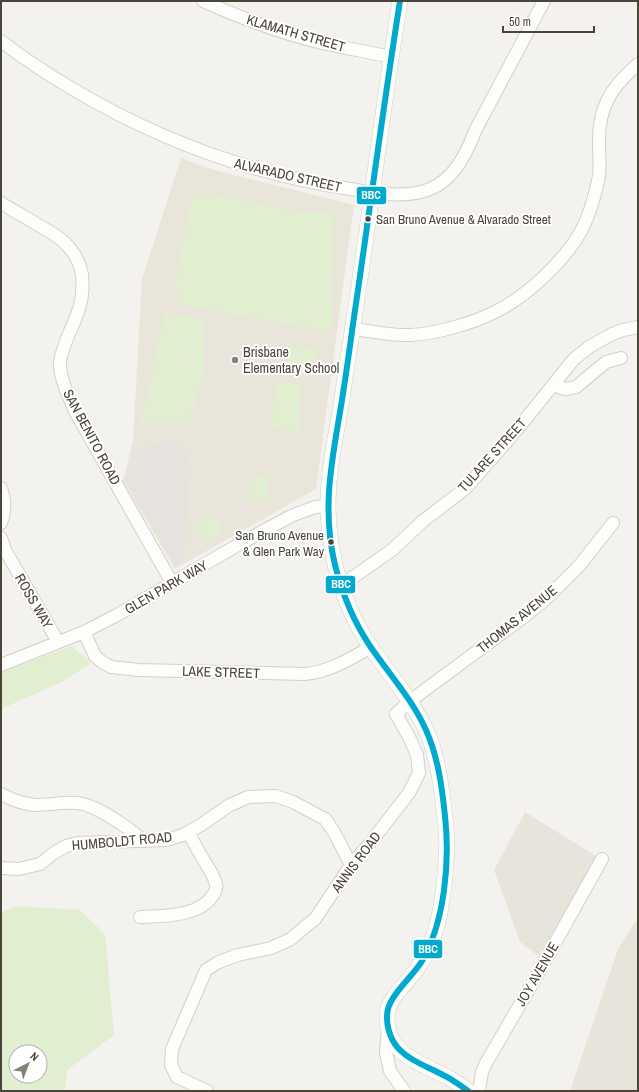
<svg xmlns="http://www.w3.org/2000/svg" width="639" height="1092" font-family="'Archivo Narrow',sans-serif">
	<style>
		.residential { fill: #e7e4dc }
		.education { fill: #eae5da }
		.green { fill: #e1eecf; fill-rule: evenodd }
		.parking { fill: #e6e3df }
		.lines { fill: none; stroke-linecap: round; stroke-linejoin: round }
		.minor-casing { stroke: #d2d0cb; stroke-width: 14 }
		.tertiary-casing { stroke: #d2d0cb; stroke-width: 16 }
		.minor { stroke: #fdfdfc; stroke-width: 12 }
		.tertiary { stroke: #fdfdfc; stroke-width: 15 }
		.bus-1-casing { stroke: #fff; stroke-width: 9 }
		.bus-1 { stroke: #00a9ce; stroke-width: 6 }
		.bus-dot { fill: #4b4439; stroke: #fff; stroke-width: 1.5 }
		.poi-dot { fill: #868178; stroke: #fff; stroke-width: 1.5 }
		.labels { text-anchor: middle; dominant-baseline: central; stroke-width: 4; stroke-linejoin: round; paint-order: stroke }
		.bus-label { font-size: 13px; fill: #4b4439; stroke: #fff; text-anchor: start }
		.street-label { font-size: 14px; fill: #4b4439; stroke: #fff }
		.poi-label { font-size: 14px; fill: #4b4439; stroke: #fff; text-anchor: start }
		.line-badge { stroke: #fff; stroke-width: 1.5 }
		.badge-label { font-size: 11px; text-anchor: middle; font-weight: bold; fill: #fff }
	</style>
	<rect width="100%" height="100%" fill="#f4f2ee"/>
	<path class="residential" d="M525,812L596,856L540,957L520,942L494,870Z
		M637,919L638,920V1091H570L618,949Z"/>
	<path class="education" d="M181,158L211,169L354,205L316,489L175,569L123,481L133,441L142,279Z"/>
	<path class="green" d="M201,192L296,211L334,214L332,332L185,306L174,288L191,199Z
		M165,313L203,320L204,368L200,389L188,422L140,424Z
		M289,345L316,347L314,378L287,375Z
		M275,383L302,384L299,431L272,429Z
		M250,475L269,476L266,503L248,501Z
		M198 528a11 11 0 1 1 22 0a11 11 0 1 1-22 0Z
		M72,646L91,663L62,682L1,709V672Z
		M16,906L80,910L105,934L114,1035L67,1070L65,1091H1V912ZM16,1052H40V1076H16Z"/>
	<path class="parking" d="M166,440L174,441L179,444L188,453L191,470L182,561L175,565L125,479L149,446Z"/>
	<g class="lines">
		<defs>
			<path id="minor" d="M203,1C241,18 281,33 322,43C345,48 368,52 391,57
				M1,41C23,58 47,74 71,88C158,140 250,174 350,189C375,193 406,199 430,189C453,180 467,153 475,131L544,1
				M1,203C14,211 27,218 40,226C49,231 58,236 65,243C74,252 80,262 82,275C83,285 83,295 80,305C75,325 63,341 60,362C59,377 69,397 75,411L172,583
				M353,329C372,331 391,336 410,335C436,334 474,323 497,311C528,295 563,262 580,233C589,217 594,199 598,181C601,169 599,157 599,145C598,108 610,88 638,64
				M553,385L565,389L576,387L606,362L621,358
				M1,488C5,500 6,511 1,523
				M1,538L5,550L58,642
				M342,585L392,550L423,521L466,488L515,432L574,359L589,347L612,334L623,330L638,327
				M84,632L95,656L102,662L111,667L139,670L305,674C329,672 350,659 371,647
				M1,665L84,632L117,615L243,542L291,516L315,507L328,506
				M1,794C12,800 24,804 36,805C50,805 63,802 77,803C97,805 128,828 144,841
				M1,868L19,869L40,864L54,853L66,846L78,843L166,840L183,835L201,825L228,806L248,797L276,796L293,802L325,819L334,832L351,865
				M140,917C162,916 200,917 213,895C216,891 217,888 216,884C214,877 210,870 206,864C200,854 194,843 188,832
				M388,1030L386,1052L390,1071L404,1091
				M207,1091L177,1077L171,1065L172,1049L206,970L219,962L238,955L271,948L291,939L306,926L315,919L351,865L371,842L409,793L419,773L417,755L409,737L396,714L410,701L521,619L548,597L579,566L613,523
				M479,1091L482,1072L486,1063L536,977L602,859"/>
			<path id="tertiary" d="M400,1C383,104 371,209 355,312C350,346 345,379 340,412C334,443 328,475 328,506C328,526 331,546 335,565C342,593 354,622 370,646C389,674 412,700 426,730C439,757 443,799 446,828C448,844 446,860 445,876C442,905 438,936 422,961C418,968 413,974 408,980C401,989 391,998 388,1009C385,1022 389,1038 398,1048C417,1068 448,1072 468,1091"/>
		</defs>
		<use href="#minor" class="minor-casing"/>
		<use href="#tertiary" class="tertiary-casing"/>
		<use href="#minor" class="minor"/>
		<use href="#tertiary" class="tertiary"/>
		<defs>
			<path id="bus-1" d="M400,1C383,108 369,216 353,324C349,353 345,383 340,412C331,465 322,511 335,565C342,593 354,622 370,646C389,674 412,699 426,730C438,757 442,787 445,816C450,861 445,921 422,961C413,976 392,993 388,1009C385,1021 389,1038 398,1048C410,1061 428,1067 443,1075C452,1079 460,1085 468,1091"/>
		</defs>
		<use href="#bus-1" class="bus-1-casing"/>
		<use href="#bus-1" class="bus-1"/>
	</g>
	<g class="bus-dot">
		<circle cx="368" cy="219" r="3.5"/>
		<circle cx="331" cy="542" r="3.5"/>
	</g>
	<circle class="poi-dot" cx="235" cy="360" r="4"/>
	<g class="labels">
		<g class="bus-label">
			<text x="376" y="219">San Bruno Avenue &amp; Alvarado Street</text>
			<text x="324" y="535" text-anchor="end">San Bruno Avenue<tspan x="324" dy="16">&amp; Glen Park Way</tspan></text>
		</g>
		<g class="street-label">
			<text transform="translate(296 33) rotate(16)">KLAMATH STREET</text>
			<text transform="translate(288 175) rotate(13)">ALVARADO STREET</text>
			<text transform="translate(92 437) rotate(62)">SAN BENITO ROAD</text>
			<text transform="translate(492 455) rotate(-48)">TULARE STREET</text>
			<text transform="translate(166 587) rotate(-30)">GLEN PARK WAY</text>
			<text transform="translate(34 601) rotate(60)">ROSS WAY</text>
			<text transform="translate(517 619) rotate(-39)">THOMAS AVENUE</text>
			<text transform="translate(221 672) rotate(2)">LAKE STREET</text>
			<text transform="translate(122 841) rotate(-5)">HUMBOLDT ROAD</text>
			<text transform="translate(356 862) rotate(-53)">ANNIS ROAD</text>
			<text transform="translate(537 974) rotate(-60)">JOY AVENUE</text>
		</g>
		<g class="poi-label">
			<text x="243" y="352">Brisbane<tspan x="243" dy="16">Elementary School</tspan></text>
		</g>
	</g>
	<g class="line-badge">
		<rect x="356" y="186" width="31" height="19" rx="4" fill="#00a9ce"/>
		<rect x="325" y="575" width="31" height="19" rx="4" fill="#00a9ce"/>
		<rect x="413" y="939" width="30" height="20" rx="4" fill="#00a9ce"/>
	</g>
	<g class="badge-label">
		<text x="371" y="199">BBC</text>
		<text x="341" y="588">BBC</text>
		<text x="428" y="953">BBC</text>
	</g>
	<rect width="639" height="1092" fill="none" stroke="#4b4439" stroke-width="4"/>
	<g transform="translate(28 1064) rotate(42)"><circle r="19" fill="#ffffff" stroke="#b7b4b0"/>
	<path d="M0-3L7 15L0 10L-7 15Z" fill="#868178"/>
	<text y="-6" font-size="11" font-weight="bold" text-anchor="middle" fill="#4b4439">N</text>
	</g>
	<path d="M503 26v6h91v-6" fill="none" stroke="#4b4439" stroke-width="2"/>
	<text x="509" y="26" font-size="12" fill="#4b4439" stroke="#ffffff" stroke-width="3" paint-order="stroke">50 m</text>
</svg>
